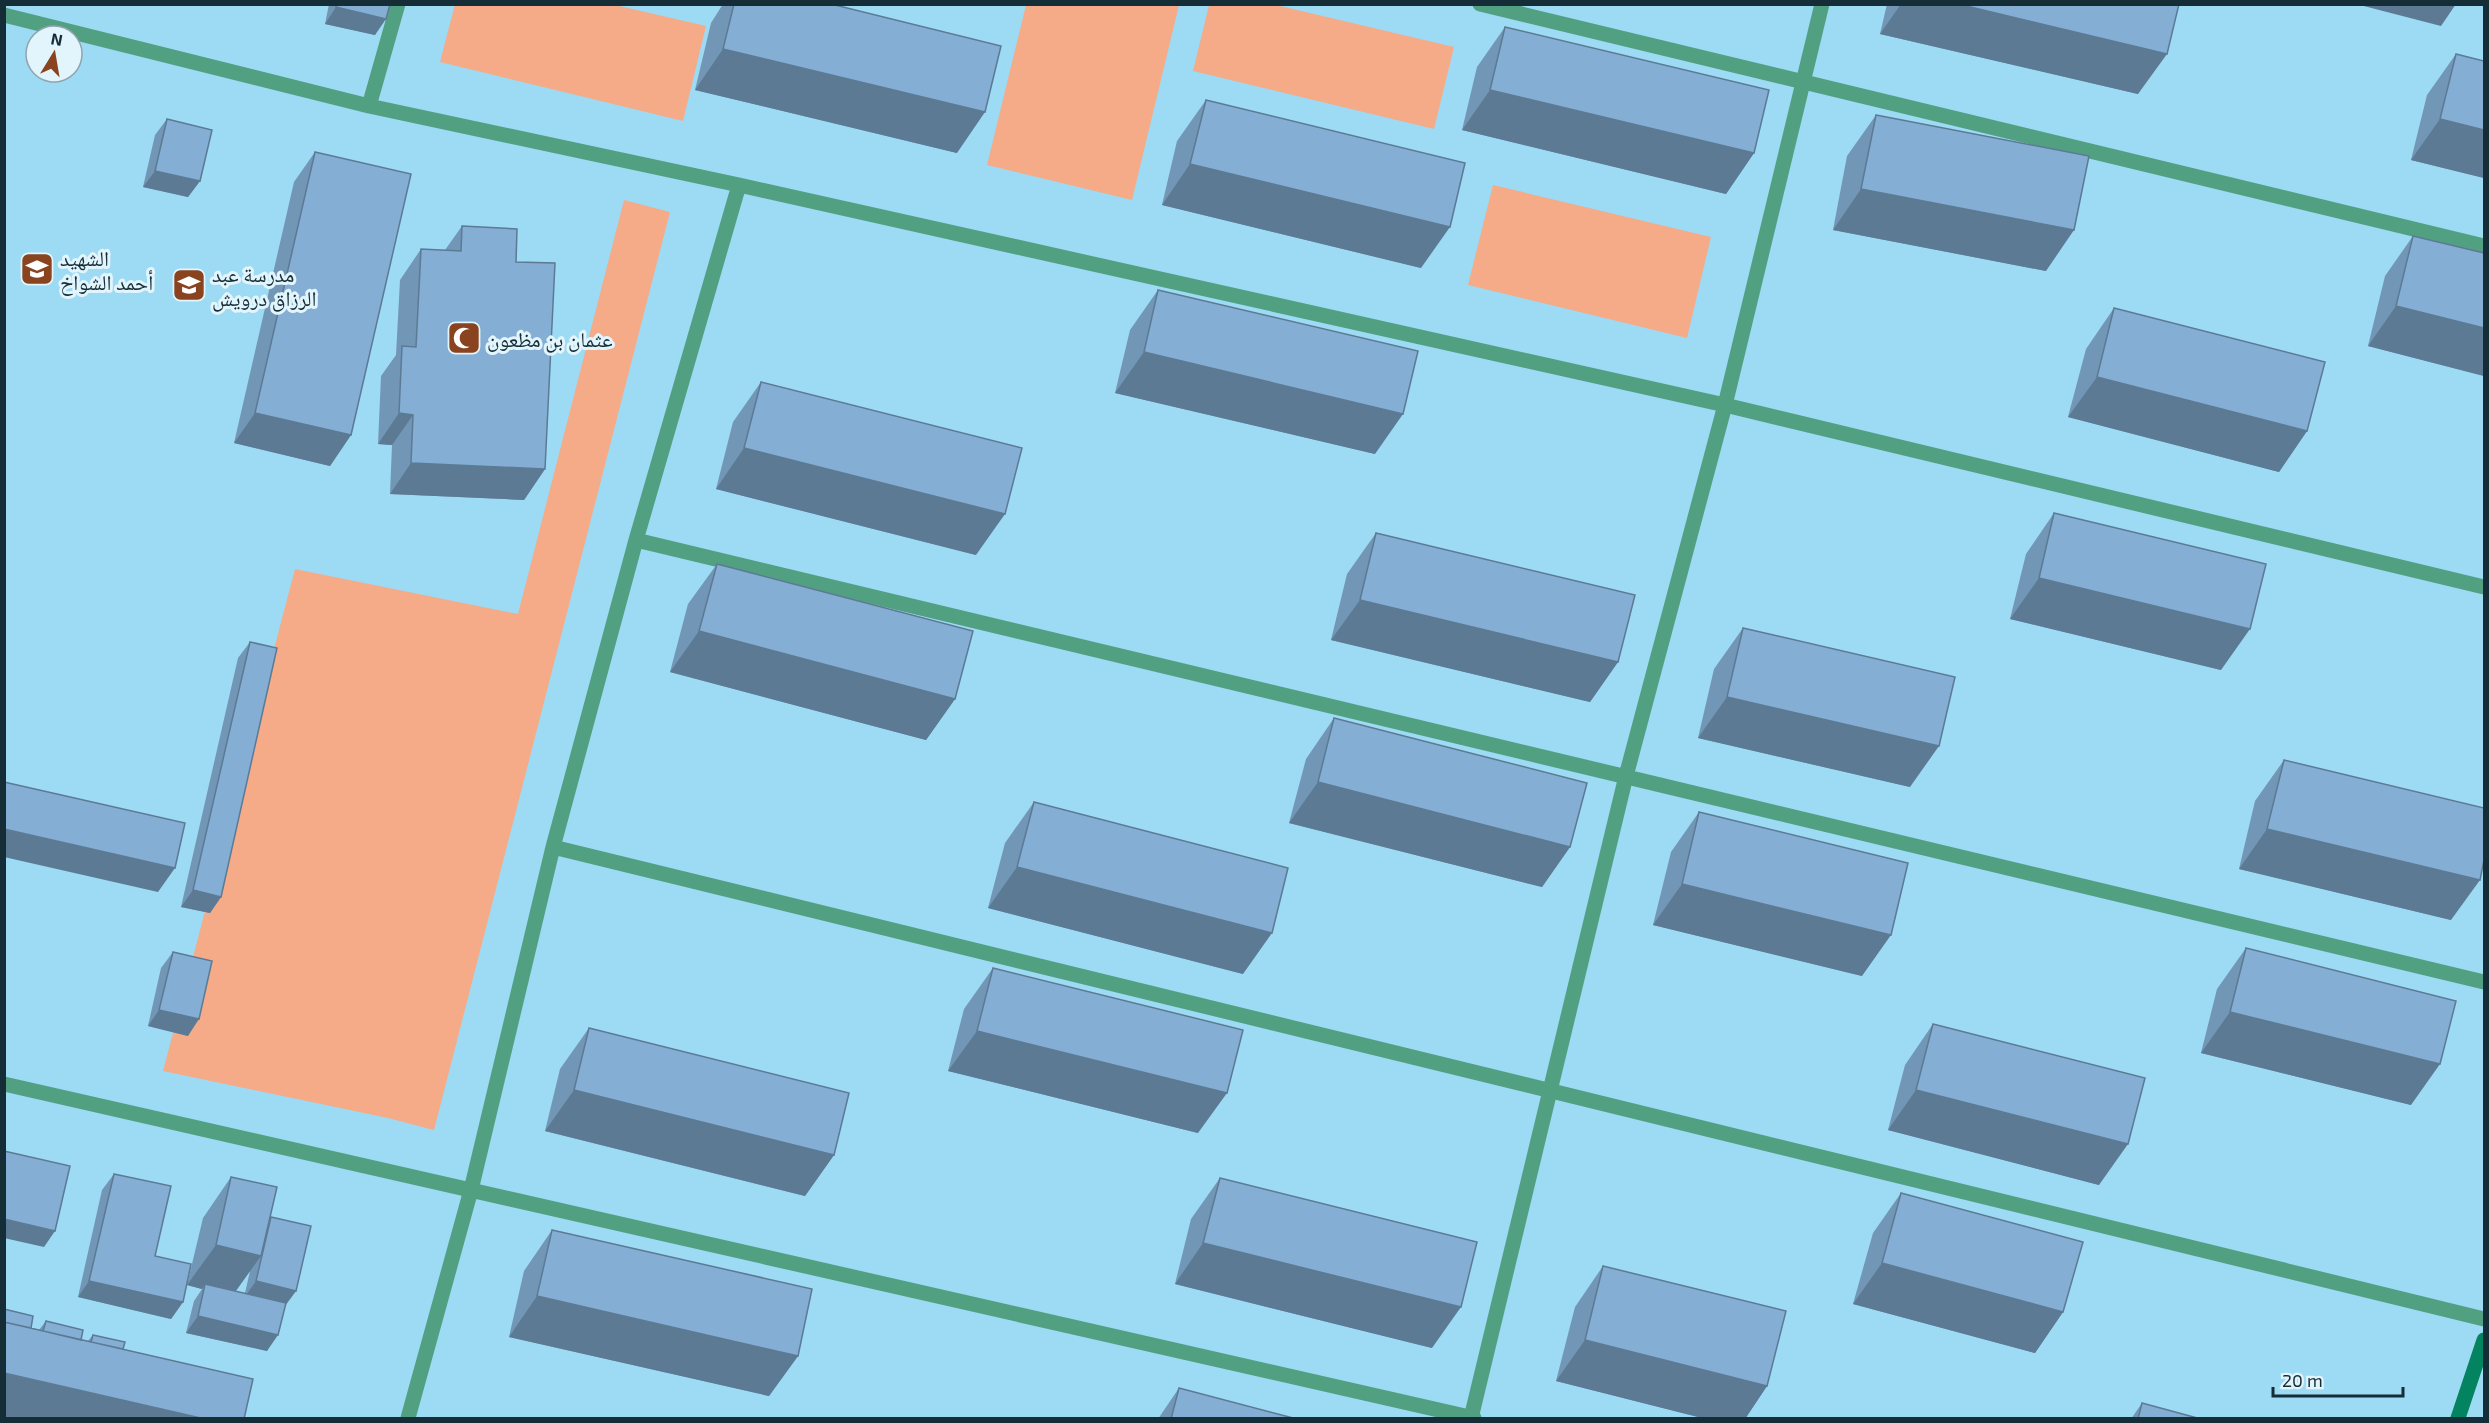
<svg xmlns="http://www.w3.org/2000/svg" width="2489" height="1423" font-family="'Exo 2','Noto Naskh Arabic',sans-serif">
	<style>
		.green { fill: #f5ab88 }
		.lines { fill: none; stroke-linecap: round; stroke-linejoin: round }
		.street { stroke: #51a081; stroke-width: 15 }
		.secondary { stroke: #03835f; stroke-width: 15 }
		.wall { fill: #7296b6; fill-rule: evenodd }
		.shaded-wall { fill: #5c7a94 }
		.building { fill: #84aed4; stroke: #5c7a94; stroke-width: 1.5 }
		.labels { text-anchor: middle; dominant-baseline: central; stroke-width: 6; stroke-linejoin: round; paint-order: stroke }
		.poi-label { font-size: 21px; fill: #142d37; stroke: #e2f4fc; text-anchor: start }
	</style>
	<rect width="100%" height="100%" fill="#9ddaf4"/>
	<path class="green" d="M455,4L615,5L706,26L683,121L440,62Z
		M1026,5H1179L1132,200L987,165Z
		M1209,5H1276L1454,47L1434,129L1193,71Z
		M1493,185L1711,237L1687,338L1468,285Z
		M624,200L670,212L434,1130L388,1118L163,1071L295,569L518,614Z"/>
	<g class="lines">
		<path class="street" d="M1480,4L2484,246
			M4,15L369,106L739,185L1725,405L2484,587
			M369,106L398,4
			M636,540L2484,982
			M553,847L2484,1319
			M4,1084L1474,1418
			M408,1418L471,1190L553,847L636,540L739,185
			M1471,1418L1626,776L1725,405L1822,4"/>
		<path class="secondary" d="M2458,1418L2484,1340"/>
	</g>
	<path class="wall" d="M329,4H390L375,35L325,24Z
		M723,4H831L957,153L695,90L711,23Z
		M1887,4H2179L2138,94L1880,34Z
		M1505,27L1754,153L1726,194L1462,130L1477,67Z
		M2456,54L2484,61V178L2411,160L2427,95Z
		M1206,100L1421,268L1162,205L1177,141Z
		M1876,115L2046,271L1833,230L1847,156Z
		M167,119L200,181L188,197L143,187L155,135Z
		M315,152L351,435L330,466L234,443L294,182Z
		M462,226L516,262L545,469L524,500L390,494L392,445L378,444L381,376L396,355L400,280L421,249L445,250Z
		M2413,236L2484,253V376L2368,346L2385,276Z
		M1158,290L1375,454L1115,393L1130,330Z
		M2114,308L2307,431L2279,472L2068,417L2086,349Z
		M761,382L976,555L716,489L733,422Z
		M2054,513L2221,670L2010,619L2026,554Z
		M1376,533L1618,662L1590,702L1331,640L1347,574Z
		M717,564L955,699L926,740L670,672L688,604Z
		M1743,628L1910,787L1698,738L1714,669Z
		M250,642L221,897L210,913L181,907L238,658Z
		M1334,718L1570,847L1542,887L1289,823L1306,759Z
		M2284,760L2451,920L2239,869L2255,801Z
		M1034,802L1243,974L988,908L1005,843Z
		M1699,812L1862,976L1653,925L1671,852Z
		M2246,948L2411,1105L2201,1053L2217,989Z
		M173,952L188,1036L148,1026L161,968Z
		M993,968L1198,1133L948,1071L964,1009Z
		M1933,1024L2099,1185L1888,1130L1905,1065Z
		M589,1028L834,1155L805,1196L545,1131L560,1069Z
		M114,1174L155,1256L183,1302L171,1319L78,1297L102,1190Z
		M231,1177L269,1219L296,1291L285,1306L267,1351L186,1333L194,1301L202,1289L187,1285L203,1218ZM250,1271L245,1293L236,1291Z
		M1220,1178L1432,1348L1175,1284L1191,1219Z
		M1901,1193L2063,1312L2035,1353L1853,1304L1873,1233Z
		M552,1230L798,1356L769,1396L509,1337L524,1271Z
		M1603,1266L1767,1386L1745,1419H1706L1556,1381L1575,1307Z
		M4,1309L33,1316L31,1328L39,1330L46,1321L83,1330L81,1340L88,1341L93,1335L125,1342L123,1349L253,1379L244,1419H4Z
		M1179,1388L1297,1419H1158Z
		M2142,1403L2201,1419H2131Z"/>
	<path class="shaded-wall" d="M1901,4H1958L2167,54L2138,94L1880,34Z
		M2356,4H2456L2441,26Z
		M336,7L386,19L375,35L325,24Z
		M723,49L985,112L957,153L695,90Z
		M1490,90L1754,153L1726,194L1462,130Z
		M2440,119L2484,130V178L2411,160Z
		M1190,164L1450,227L1421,268L1162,205Z
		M155,171L200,181L188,197L143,187Z
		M1861,189L2074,230L2046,271L1833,230Z
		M2396,306L2484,328V376L2368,346Z
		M1144,352L1403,414L1375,454L1115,393Z
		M2097,377L2307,431L2279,472L2068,417Z
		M255,413L351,435L330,466L234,443Z
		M399,413L413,415L392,445L378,444Z
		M744,448L1005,514L976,555L716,489Z
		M411,463L545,469L524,500L390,494Z
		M2039,578L2250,629L2221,670L2010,619Z
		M1360,600L1618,662L1590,702L1331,640Z
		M699,631L955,699L926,740L670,672Z
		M1727,697L1939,746L1910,787L1698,738Z
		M1318,782L1570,847L1542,887L1289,823Z
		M4,829L175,868L158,892L4,857Z
		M2267,829L2480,880L2451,920L2239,869Z
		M1017,867L1272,933L1243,974L988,908Z
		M1682,884L1891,935L1862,976L1653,925Z
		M193,890L221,897L210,913L181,907Z
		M159,1010L199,1019L188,1036L148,1026Z
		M2230,1012L2440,1064L2411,1105L2201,1053Z
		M977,1031L1227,1093L1198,1133L948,1071Z
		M574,1090L834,1155L805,1196L545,1131Z
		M1916,1090L2128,1144L2099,1185L1888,1130Z
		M4,1219L55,1231L44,1247L4,1238Z
		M1203,1243L1461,1307L1432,1348L1175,1284Z
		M216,1245L261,1256L232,1296L205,1284L202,1289L187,1285Z
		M1882,1263L2063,1312L2035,1353L1853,1304Z
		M89,1281L183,1302L171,1319L78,1297Z
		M256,1281L296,1291L284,1307L244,1298Z
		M537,1296L798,1356L769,1396L509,1337Z
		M198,1316L278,1335L267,1351L186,1333Z
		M1585,1340L1767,1386L1745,1419H1706L1556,1381Z
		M4,1373L205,1419H4Z"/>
	<path class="building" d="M337,4H390L386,19L336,7Z
		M734,4H831L1001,46L985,112L723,49Z
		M1958,4H2179L2167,54Z
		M1505,27L1769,90L1754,153L1490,90Z
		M2456,54L2484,61V130L2440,119Z
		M1206,100L1465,163L1450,227L1190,164Z
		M1876,115L2089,156L2074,230L1861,189Z
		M167,119L212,130L200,181L155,171Z
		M315,152L411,174L351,435L255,413Z
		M462,226L517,229L516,262L555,263L545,469L411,463L413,415L399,413L402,346L416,347L421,249L461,251Z
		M2413,236L2484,253V328L2396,306Z
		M1158,290L1418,351L1403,414L1144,352Z
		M2114,308L2325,362L2307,431L2097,377Z
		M761,382L1022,448L1005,514L744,448Z
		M2054,513L2266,564L2250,629L2039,578Z
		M1376,533L1635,595L1618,662L1360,600Z
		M717,564L973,631L955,699L699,631Z
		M1743,628L1955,677L1939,746L1727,697Z
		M250,642L277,648L221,897L193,890Z
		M1334,718L1587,783L1570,847L1318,782Z
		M2284,760L2484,808V860L2480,880L2267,829Z
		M4,782L185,823L175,868L4,829Z
		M1034,802L1288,868L1272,933L1017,867Z
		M1699,812L1908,863L1891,935L1682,884Z
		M2246,948L2456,1001L2440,1064L2230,1012Z
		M173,952L212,961L199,1019L159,1010Z
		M993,968L1243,1030L1227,1093L977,1031Z
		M1933,1024L2145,1078L2128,1144L1916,1090Z
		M589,1028L849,1093L834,1155L574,1090Z
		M4,1151L70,1166L55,1231L4,1219Z
		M114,1174L171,1186L155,1256L191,1264L183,1302L89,1281Z
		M231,1177L277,1187L261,1256L216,1245Z
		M1220,1178L1477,1242L1461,1307L1203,1243Z
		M1901,1193L2083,1242L2063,1312L1882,1263Z
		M271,1217L311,1226L296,1291L256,1281Z
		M552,1230L812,1289L798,1356L537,1296Z
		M1603,1266L1786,1311L1767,1386L1585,1340Z
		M205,1284L286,1303L278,1335L198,1316Z
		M4,1309L33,1316L31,1328L4,1322Z
		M46,1321L83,1330L81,1340L43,1331Z
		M4,1322L253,1379L244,1419H205L4,1373Z
		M93,1335L125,1342L123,1349L91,1342Z
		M1179,1388L1297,1419H1171Z
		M2142,1403L2201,1419H2138Z"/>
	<defs>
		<symbol id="school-square" viewBox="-11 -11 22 22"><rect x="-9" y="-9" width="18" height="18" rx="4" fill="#89431e" stroke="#e2f4fc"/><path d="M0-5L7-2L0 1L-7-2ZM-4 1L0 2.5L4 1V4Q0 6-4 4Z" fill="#fff"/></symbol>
		<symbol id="mosque-square" viewBox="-11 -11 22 22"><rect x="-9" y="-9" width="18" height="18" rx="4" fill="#89431e" stroke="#e2f4fc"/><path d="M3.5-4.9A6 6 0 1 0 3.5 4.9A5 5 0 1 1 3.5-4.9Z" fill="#fff"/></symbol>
	</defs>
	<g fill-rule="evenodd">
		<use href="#school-square" x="18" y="250" width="38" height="38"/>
		<use href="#school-square" x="170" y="266" width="38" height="38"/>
		<use href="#mosque-square" x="445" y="319" width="38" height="38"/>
	</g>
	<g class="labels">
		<g class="poi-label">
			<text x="60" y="257">الشهيد<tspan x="60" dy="24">أحمد الشواخ</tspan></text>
			<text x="212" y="273">مدرسة عبد<tspan x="212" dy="24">الرزاق درويش</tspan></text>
			<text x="487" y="338">عثمان بن مظعون</text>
		</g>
	</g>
	<rect width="2489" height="1423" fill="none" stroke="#142d37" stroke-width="12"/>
	<g transform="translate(54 54) rotate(11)"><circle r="28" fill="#e2f4fc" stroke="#90a4ad" stroke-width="1.5"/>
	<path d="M0-4.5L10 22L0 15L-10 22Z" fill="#89431e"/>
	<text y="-9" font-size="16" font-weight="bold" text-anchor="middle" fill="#142d37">N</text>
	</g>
	<path d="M2273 1387v9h130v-9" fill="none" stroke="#142d37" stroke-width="3"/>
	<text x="2282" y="1387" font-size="18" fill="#142d37" stroke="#e2f4fc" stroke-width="4.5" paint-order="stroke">20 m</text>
</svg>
